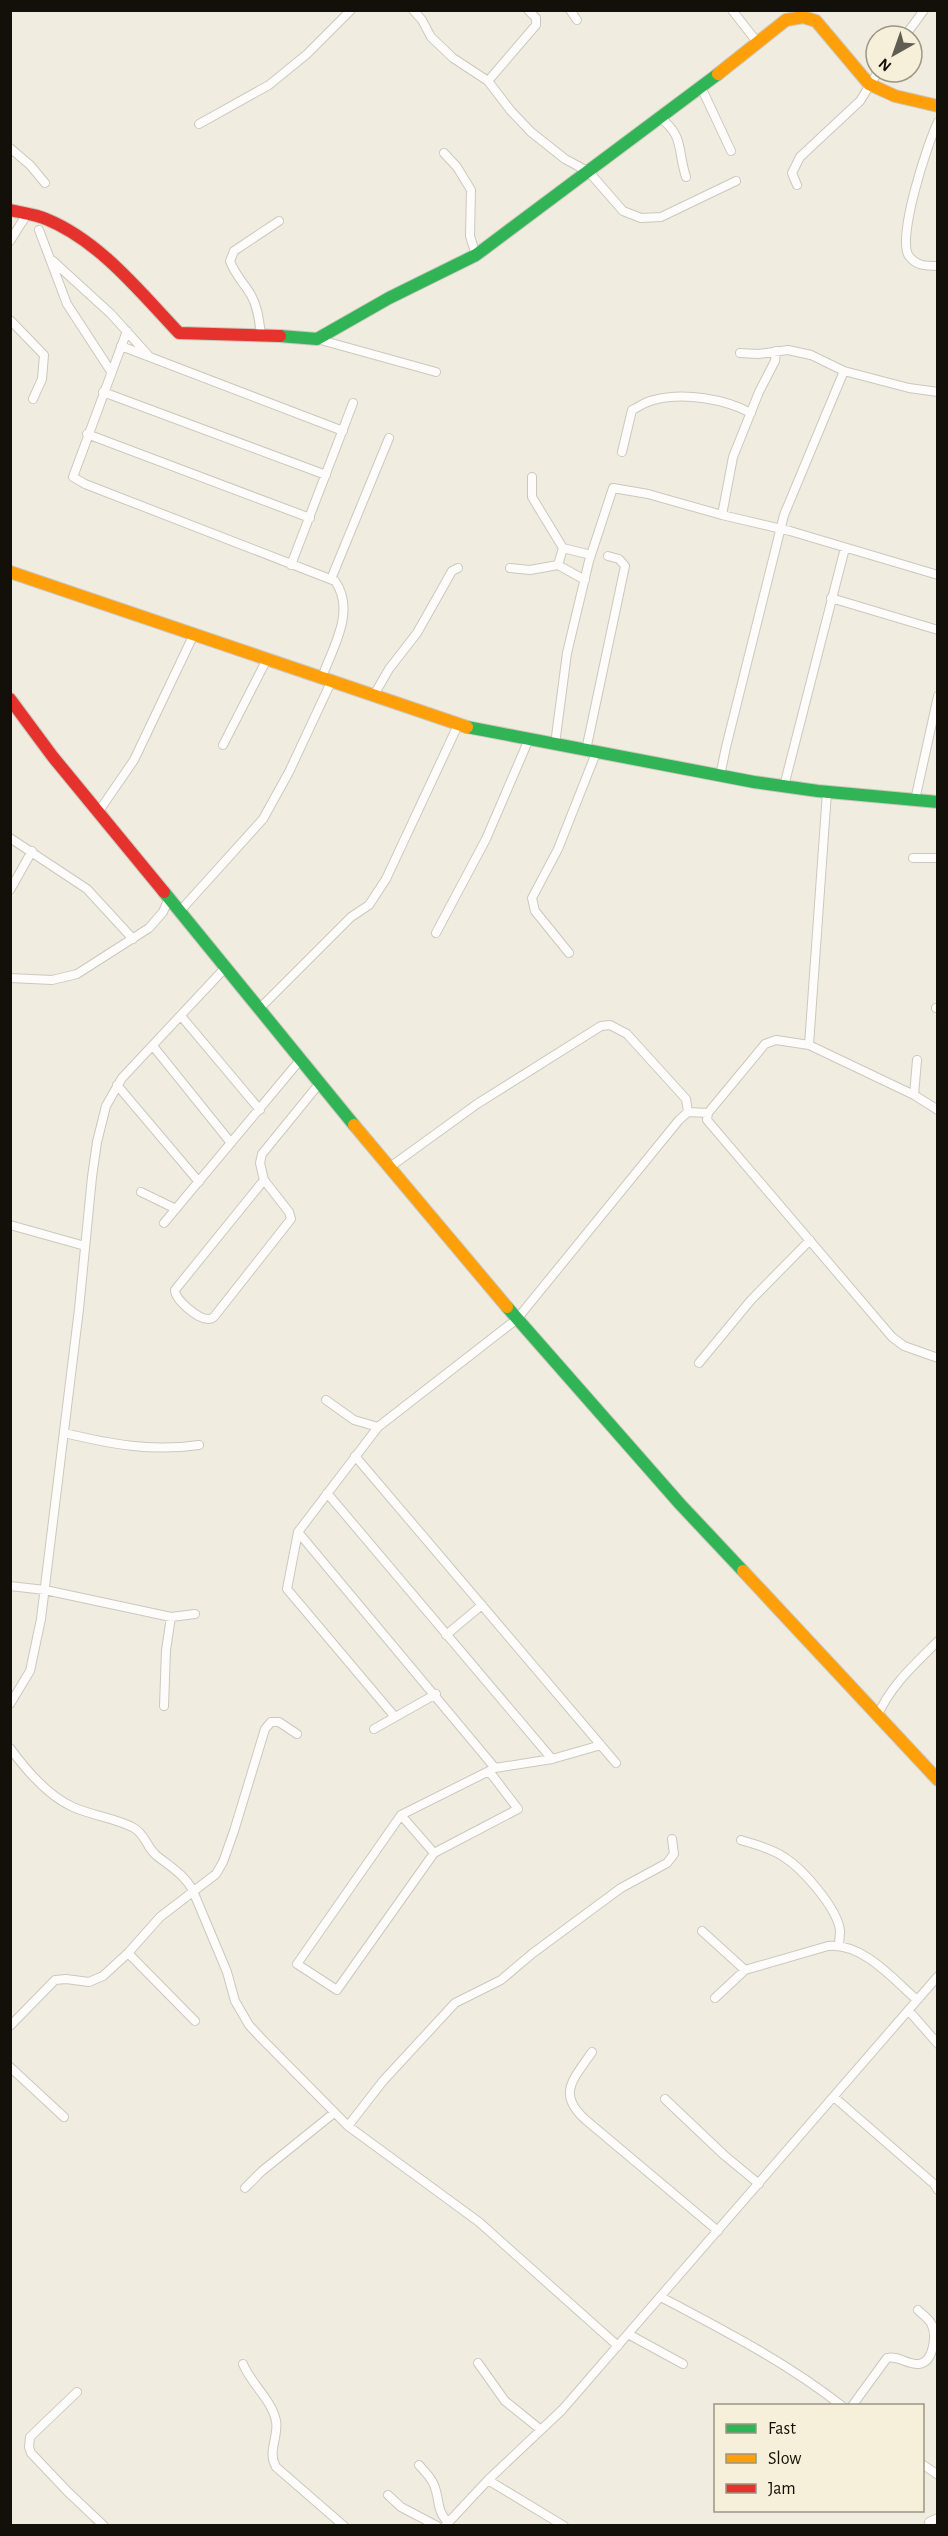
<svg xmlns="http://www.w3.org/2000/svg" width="948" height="2536" font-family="'Alegreya Sans',sans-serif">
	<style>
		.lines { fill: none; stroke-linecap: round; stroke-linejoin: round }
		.street-casing { stroke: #cbc8be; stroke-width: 10 }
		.fast-casing { stroke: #cbc8be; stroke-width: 14 }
		.slow-casing { stroke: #cbc8be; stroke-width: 14 }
		.jam-casing { stroke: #cbc8be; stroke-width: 14 }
		.street { stroke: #fdfcfa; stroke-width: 8 }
		.fast { stroke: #30b455; stroke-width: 12 }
		.slow { stroke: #ff9f0a; stroke-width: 12 }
		.jam { stroke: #e5322d; stroke-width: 12 }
	</style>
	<rect width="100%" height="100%" fill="#f0ecdf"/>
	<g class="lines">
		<defs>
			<path id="street" d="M413,10L422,20L431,37L453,58L488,81L511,111L531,132L565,159L589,172L623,211L641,218L661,217L736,181
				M570,10L577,20
				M732,10L757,42
				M905,36L924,10
				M488,81L536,25V18L528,10
				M701,87L731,151
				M659,117C685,136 677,150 686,177
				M938,122C928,141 896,240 909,256C916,266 926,266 938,266
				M199,124L269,85L307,54L351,10
				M10,148L30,165L45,183
				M444,153L457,167L471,190L470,236L476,255
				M797,185L792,173L800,157L860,101L878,72
				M39,230L67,304L110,370
				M10,241L27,214
				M53,261L111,314L148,355
				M10,320L44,355L42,379L33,399
				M127,331L73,477L85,484L335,581C356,611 333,647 322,677
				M261,334C259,321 258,307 251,295C244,283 235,275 230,261L234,251L279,221
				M317,339L436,372
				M121,346L343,431
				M740,353L758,354L788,350L811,355L844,371L909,388L938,392
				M103,392L326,475
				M87,434L310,518
				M622,452L632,410C639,407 646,401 654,400C684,392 725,399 751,413
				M532,477V497L563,548L558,565L585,580
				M722,515L733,457L759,392L775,361L776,351
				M563,548L591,555
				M291,565L353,403
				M510,568L530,570L558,565
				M331,579L389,438
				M831,598L938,630
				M374,695L389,669L417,633L452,571L458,568
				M555,744L567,653L589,561L613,488L648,494L722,515L790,531L938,575
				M223,745L267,659
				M586,750L625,566L619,559L608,556
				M720,776L726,747L784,515L844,371
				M784,786L845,548
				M915,800L938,696
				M99,811L134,760L194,634
				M10,838L87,889L133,939
				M913,858H938
				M10,890L32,851
				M180,911L263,819L289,772L332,680
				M436,933L486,839L529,739
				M569,953L535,911L532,898L558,849L596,753
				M10,978L52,980L77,974L149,928L163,912L169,898
				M936,1008H938
				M259,1009L351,917L369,905L386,879L458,725
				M181,1016L260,1110
				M809,1045L827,792
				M153,1046L231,1143
				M917,1060L914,1095L809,1045L776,1040L765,1044L708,1113L707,1120L892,1337L904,1346L938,1358
				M117,1085L199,1182
				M914,1095L938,1110
				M390,1167L477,1104L601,1026L610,1025L627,1034L686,1099L688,1112
				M264,1180L289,1212L291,1219L217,1313C215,1316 213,1319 209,1319C199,1320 175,1300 175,1290L264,1180L260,1163L262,1154L319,1084
				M141,1192L176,1209
				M164,1223L300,1060
				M10,1225L85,1246
				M699,1363L751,1300L810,1240
				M326,1400L354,1420L378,1427
				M64,1433C111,1444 150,1452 199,1445
				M355,1456L616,1763
				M327,1493L552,1759
				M298,1532L495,1768
				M10,1586L45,1590L171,1617L195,1614
				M446,1635L482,1605
				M10,1704L30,1671L41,1619L79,1309L92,1177L97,1142L106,1106L122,1078L225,968
				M164,1706L166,1650L171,1617
				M395,1717L287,1589L298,1532L378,1427L517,1319L679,1120L688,1112L708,1113
				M877,1717C890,1686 914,1665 938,1641
				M374,1729L436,1694
				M10,1748C26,1770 48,1796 73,1807C93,1816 116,1818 134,1828C145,1834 147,1848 157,1856C171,1867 185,1875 193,1891L227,1972L235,2001L249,2025L261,2038L348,2126L479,2222L618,2346
				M489,1771L518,1809L434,1853L337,1990L297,1964L401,1815L495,1768L552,1759L601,1745
				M401,1815L434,1853
				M741,1840C756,1845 771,1848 784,1857C803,1869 838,1909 840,1931C840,1936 839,1941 839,1945
				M702,1931L745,1970
				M128,1953L195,2021
				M715,1998L745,1970L828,1946C863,1943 892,1978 917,2000
				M909,2011L938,2044
				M10,2026L55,1980L66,1979L89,1982L103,1976L128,1953L160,1917L216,1874L223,1862L234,1831L265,1729L271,1722H279L297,1734
				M592,2052C573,2080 556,2094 587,2121L718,2231
				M10,2067L64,2117
				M834,2097L934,2184L938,2190
				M665,2099L724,2155L759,2184
				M348,2126L383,2081L455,2003L501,1980L533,1953L621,1888L667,1863L674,1854L672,1839
				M245,2188L262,2171L334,2113
				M661,2297C723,2330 786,2362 842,2406
				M628,2334L683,2364
				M478,2363L505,2401L541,2430
				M243,2364C251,2384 272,2400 276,2421C279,2437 267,2451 276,2467L344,2526
				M77,2392L30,2437L29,2447L31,2453L68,2492L104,2526
				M852,2406L887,2358C898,2355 907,2365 919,2364C934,2362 937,2334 931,2323C928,2318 922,2314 918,2310
				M922,2464L938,2475
				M419,2465C424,2471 431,2477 434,2485C440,2499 436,2511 448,2522
				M488,2480L564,2526
				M388,2495L401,2507L437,2526
				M929,2522L938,2518
				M445,2526L488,2480L562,2410L938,1976"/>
			<path id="fast" d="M280,336L317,339L389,298L476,255L718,74
				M467,727L754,782L818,791L938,802
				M164,892L354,1125
				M507,1307L680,1504L743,1571"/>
			<path id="slow" d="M718,74L786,20L803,17L816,21L869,84L895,96L938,106
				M10,572L467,727
				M354,1125L507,1307
				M743,1571L938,1780"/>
			<path id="jam" d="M10,210C22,213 35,214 46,219C100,241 140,292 179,333L280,336
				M10,699L53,757L164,892"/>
		</defs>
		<use href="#street" class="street-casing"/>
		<use href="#fast" class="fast-casing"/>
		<use href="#slow" class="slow-casing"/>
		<use href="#jam" class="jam-casing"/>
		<use href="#street" class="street"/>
		<use href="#fast" class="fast"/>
		<use href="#slow" class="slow"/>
		<use href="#jam" class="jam"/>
	</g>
	<rect width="948" height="2536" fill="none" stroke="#121008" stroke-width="24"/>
	<rect x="714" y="2404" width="210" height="108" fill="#f6efd9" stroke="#9b9685" stroke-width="1.5"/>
	<rect x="726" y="2424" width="30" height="9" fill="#30b455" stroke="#9b9685" stroke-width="1.5"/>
	<text x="768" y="2434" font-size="18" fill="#121008">Fast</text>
	<rect x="726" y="2454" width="30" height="9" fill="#ff9f0a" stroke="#9b9685" stroke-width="1.5"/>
	<text x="768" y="2464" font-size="18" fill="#121008">Slow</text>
	<rect x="726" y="2484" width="30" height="9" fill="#e5322d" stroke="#9b9685" stroke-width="1.5"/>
	<text x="768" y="2494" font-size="18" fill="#121008">Jam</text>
	<g transform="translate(894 54) rotate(220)"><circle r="28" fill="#f6efd9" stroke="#9b9685" stroke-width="1.5"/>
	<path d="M0-4.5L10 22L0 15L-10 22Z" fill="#605d53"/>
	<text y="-9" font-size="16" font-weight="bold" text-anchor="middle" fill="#121008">N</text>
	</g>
</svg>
